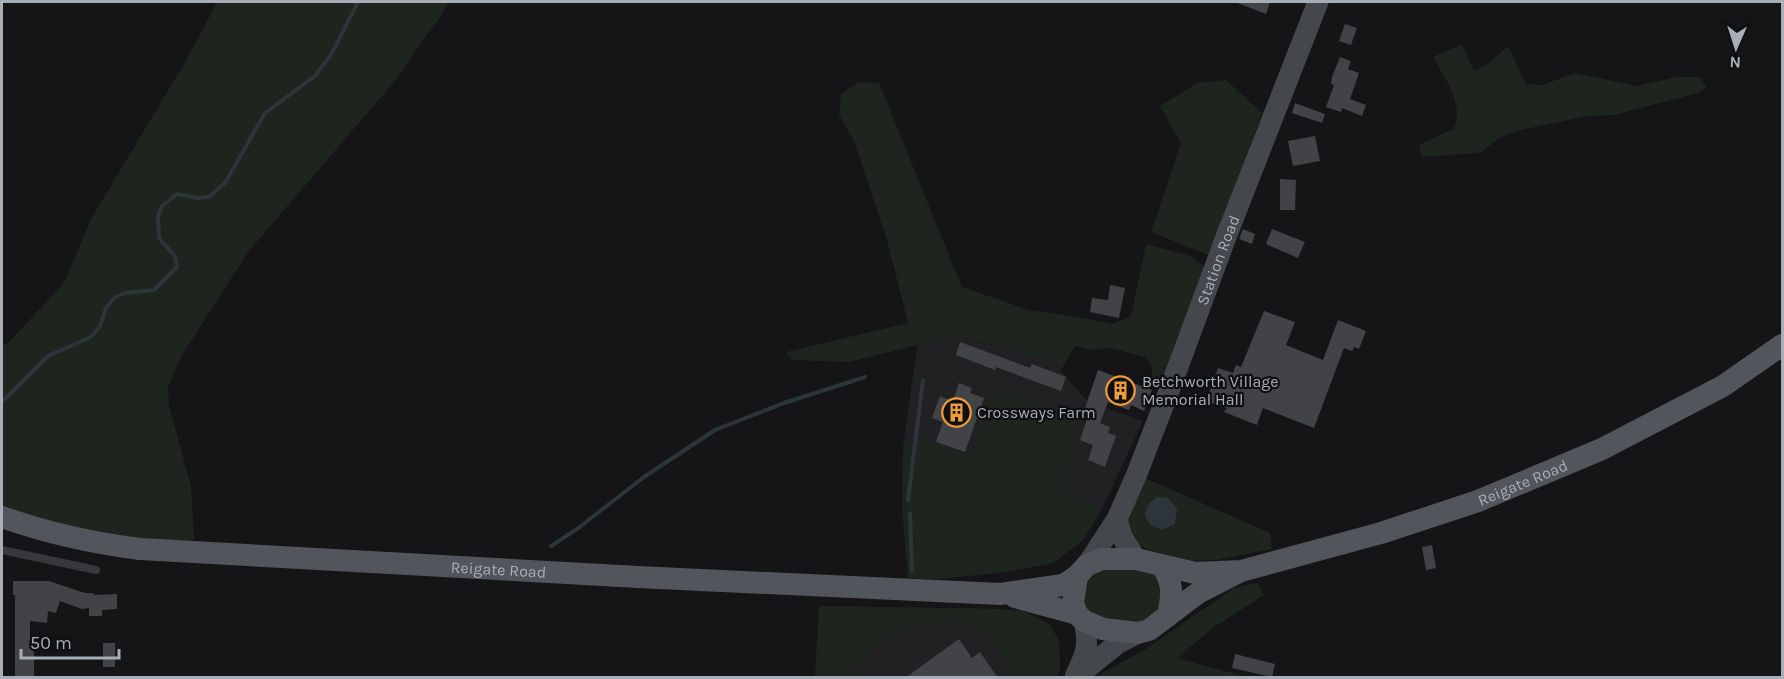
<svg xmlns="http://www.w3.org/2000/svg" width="1784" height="679" font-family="Karla,sans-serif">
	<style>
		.built { fill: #212124 }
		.green { fill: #1d251e }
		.water { fill: #2c353a }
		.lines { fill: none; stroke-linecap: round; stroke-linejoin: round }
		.stream { stroke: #2c353a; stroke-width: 4 }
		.building { fill: #414347 }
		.lane { stroke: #36383c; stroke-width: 8 }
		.secondary { stroke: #44474c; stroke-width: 21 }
		.primary { stroke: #52555b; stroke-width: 22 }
		.labels { text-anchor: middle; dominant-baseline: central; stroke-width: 4.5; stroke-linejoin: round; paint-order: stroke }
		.street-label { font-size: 16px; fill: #a7aeb6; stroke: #101012 }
		.poi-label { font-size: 16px; fill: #a7aeb6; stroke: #101012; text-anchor: start }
	</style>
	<rect width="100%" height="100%" fill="#151517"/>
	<path class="built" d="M949,334L1051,359L1087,401L1143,421L1100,513L1083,540L1053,563L1006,572L938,579L908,578L902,507L903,446L914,368L918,345Z
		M819,606L1001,609L1049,624L1059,640L1060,670L1056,677L815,678Z"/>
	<path class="green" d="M217,2H450L395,81L248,252L181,357L168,387L169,406L191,486L194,540L157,541L115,538L2,507V346L11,340L64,283L91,219L187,59Z
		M1462,45L1474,71L1488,64L1508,46L1526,84L1542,85L1575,73L1637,86L1677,77H1699L1707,87L1698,93L1614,115L1587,116L1521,130L1499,138L1483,151L1477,153L1421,157L1419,145L1453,129C1466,106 1444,77 1433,57Z
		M1226,80L1262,113L1211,256L1151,232L1181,143L1160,106L1197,83Z
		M859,82L879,83L962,287L1029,310L1072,316L1113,324L1131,316L1146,244L1190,256L1207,268L1166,385L1152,378V368L1146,357L1110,348L1094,350L1075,346L1061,370L1051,359L950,334L918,345L849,362L792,360L786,352L908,323L887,240L854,141L839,115L841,94Z
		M992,395H1016L1052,408L1073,422L1066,491L1082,498L1100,513L1083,540L1053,563L1006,572L938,579L908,578L903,446L921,438L970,456Z
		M1145,478L1270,533L1272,549L1216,560L1192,561L1151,551L1139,545L1129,529V517Z
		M1119,566L1156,575C1166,595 1165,603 1150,621L1127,625L1090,614L1081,603C1088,573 1087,571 1119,566Z
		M1257,583L1264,595L1214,627L1177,658L1246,677H1095L1146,649L1234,588Z
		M819,606L1001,609L1024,611L1049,624L1059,640L1060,670L1056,677H1008C1004,656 987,639 973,623C949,620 911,623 890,637C876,647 863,660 850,671V677L815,678Z"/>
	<path class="water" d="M1157,497L1168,498L1177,509L1175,524L1162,530L1149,524L1145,514L1149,503Z"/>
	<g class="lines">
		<path class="stream" d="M2,402L48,356L91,337L100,326L106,308L115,297L125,293L154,290L177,267L175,256L159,238L158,216L162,206L177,194L198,198L209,197L225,183L265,113L315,76L332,53L358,2
			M908,500L923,380
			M910,513L912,570
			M551,546L577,529L644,477L715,430L784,403L865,377"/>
	</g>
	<path class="building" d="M1235,2H1270L1266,14Z
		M1345,24L1357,28L1351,45L1339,41Z
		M1340,57L1351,61L1348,69L1359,73L1350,99L1366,105L1362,116L1342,108L1341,112L1326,107L1334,85L1331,84L1332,77Z
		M1295,103L1325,114L1322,123L1292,113Z
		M1315,136L1320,161L1293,166L1288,141Z
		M1280,179L1296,180L1295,210H1280Z
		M1243,229L1255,234L1252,244L1239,239Z
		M1272,229L1305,242L1298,258L1266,244Z
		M1110,285L1125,288L1119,318L1090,312L1092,298L1108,300Z
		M1264,311L1295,322L1286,345L1323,360L1338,320L1366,331L1359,349L1354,347L1352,351L1344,348L1314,428L1263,408L1257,425L1224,412L1227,408L1206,401L1218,368L1233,373L1236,365L1241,367Z
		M960,342L1030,368L1032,364L1066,377L1061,391L996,367L995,370L956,355Z
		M1098,370L1152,390L1144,411L1131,405L1129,410L1108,402L1100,423L1110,427L1108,433L1116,436L1105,467L1088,460L1093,445L1080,440L1090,410L1085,408Z
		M959,383L972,388L970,393L984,398L965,452L936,442L943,422L932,418L940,396L953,401Z
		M1432,545L1436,568L1426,570L1422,547Z
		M13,581H49L85,593H93L94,595L117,594V609L102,610V616H89V608L82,609L60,601L56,613L48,611L47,623L30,621V642H34V678H15V595H13Z
		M959,639L972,658L980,652L998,678H905Z
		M103,643H115V667H103Z
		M1235,654L1275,664L1272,677L1232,668Z"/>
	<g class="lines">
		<path class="lane" d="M2,550L96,570"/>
		<g class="secondary">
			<path d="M1117,519L1122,537L1136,559"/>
			<path id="s1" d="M1087,565L1117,519L1136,476L1169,391L1226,237L1318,2"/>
			<path d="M1076,674C1087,653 1089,644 1084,621"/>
			<path d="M1075,678L1117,644L1138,633"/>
		</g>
		<g class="primary">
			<path id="s2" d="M2,517C47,533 93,543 140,549L638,577L1000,594L1063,585L1077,576"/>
			<path d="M1163,567C1174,586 1172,595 1168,616"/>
			<path id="s3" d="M1241,571L1198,593L1149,630L1138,633L1103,629L1084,621L1077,614L1073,603L1077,576L1087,565L1102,559H1136L1195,573L1241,571L1381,533L1478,501L1602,449L1723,386L1782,345"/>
			<path d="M1015,597L1077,614"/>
		</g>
	</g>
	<defs>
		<symbol id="building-ring" viewBox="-11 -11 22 22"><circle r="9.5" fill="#101012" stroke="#ec9c38" stroke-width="1.5"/><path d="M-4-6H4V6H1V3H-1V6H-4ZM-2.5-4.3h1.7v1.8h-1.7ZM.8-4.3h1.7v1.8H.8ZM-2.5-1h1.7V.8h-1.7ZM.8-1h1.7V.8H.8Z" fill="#ec9c38"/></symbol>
	</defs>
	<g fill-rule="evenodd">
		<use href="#building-ring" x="1104" y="374" width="33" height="33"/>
		<use href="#building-ring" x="940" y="396" width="33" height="33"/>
	</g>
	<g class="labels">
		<g class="street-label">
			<text stroke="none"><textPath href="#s1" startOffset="333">Station Road</textPath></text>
			<text stroke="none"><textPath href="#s3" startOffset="693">Reigate Road</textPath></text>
			<text stroke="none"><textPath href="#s2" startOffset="501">Reigate Road</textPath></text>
		</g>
		<g class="poi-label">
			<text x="1142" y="381">Betchworth Village<tspan x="1142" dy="18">Memorial Hall</tspan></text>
			<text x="977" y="412">Crossways Farm</text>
		</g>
	</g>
	<rect width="1784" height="679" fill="none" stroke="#a7aeb6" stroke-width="6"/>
	<g transform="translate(1736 48) rotate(183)" stroke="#101012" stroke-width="4.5" paint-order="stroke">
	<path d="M0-4.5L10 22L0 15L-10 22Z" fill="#a7aeb6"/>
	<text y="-9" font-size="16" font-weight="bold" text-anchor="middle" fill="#a7aeb6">N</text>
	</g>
	<path d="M21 649v9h98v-9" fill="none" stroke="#a7aeb6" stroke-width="3"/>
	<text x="30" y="649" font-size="18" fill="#a7aeb6" stroke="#101012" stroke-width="4.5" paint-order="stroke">50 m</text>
</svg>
